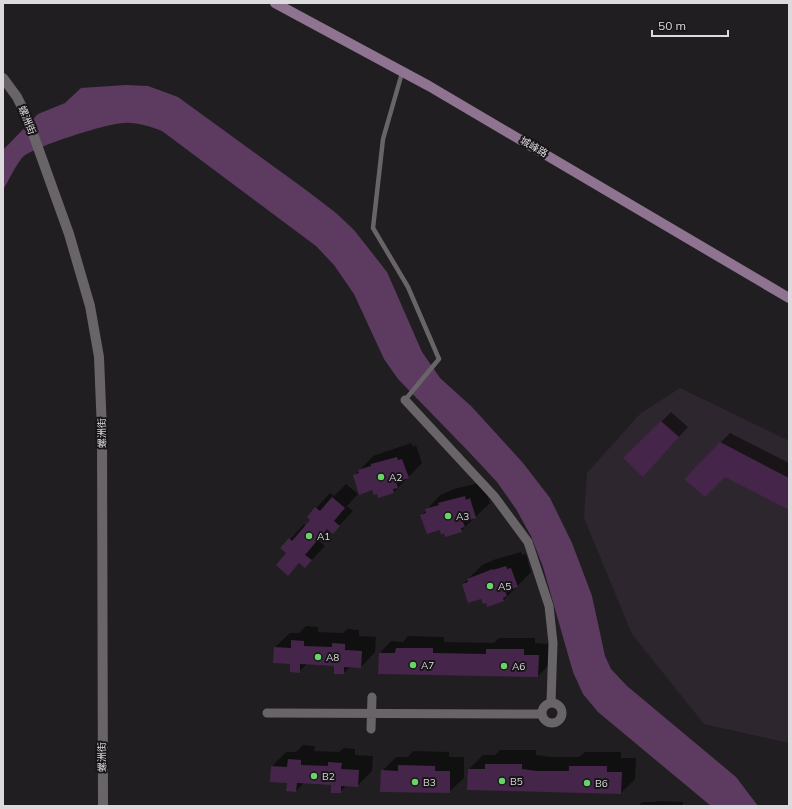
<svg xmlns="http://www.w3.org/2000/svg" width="792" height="809" font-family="Mulish,'Noto Sans SC',sans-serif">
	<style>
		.built { fill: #2d262e }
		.water { fill: #5d3b61 }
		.shadow { fill: #0007 }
		.building { fill: #46254a }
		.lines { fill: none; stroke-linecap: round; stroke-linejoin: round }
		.service { stroke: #686468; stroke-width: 4.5 }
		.minor { stroke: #686468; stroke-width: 9 }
		.tertiary { stroke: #686468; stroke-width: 10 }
		.secondary { stroke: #8e7491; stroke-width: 10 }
		.poi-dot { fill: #67d466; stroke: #181518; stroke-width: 1.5 }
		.labels { text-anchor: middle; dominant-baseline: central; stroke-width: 4; stroke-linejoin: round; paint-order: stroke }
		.street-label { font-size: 10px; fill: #dcdadd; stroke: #181518 }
		.poi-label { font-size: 10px; fill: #dcdadd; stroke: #181518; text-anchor: start }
	</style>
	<rect width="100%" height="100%" fill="#211e21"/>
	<path class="built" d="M680,388L789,441V743L704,724L632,634L584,518L587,473L640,414Z"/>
	<path class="water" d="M126,85L148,86L178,97L306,190L336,213L354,230L387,272L422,352L440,378L472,407L523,463L550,498L572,543L592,596L605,656L611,669L627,686L736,777L758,806H711L598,712L583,694L573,672L543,567L531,536L516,509L497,482L469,452L398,379L384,359L354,294L334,265L316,246L162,131C148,126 137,122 123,123C105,124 37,146 24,156C17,162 8,182 3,190V150L38,114L65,103L81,88Z"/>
	<path class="shadow" d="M671,412L688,427L652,466L625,458Z
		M730,433L789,463V509L725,476L685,478Z
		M411,443L413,447L416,445L422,463L394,492L379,496L378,493L354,476L373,456Z
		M479,483L484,485L490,503L461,531L445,532L422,515L440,495L454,489Z
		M346,484L358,494L347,506L353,511L333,532L328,529L318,540L325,546L305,567L300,562L288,574L287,553L282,548L304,524L306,526L312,520L308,517L330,493L334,496Z
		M521,552L522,555L526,554L531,572L503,601L487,602L463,584L482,565L496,559Z
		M306,626L318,627V632L343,633L347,629L359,630V636L376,637L375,652L361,667L351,666L344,673L335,665L307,664L299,672L275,647L290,633H299Z
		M408,636L444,637V642L494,643L499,638H535V643L550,644V664L538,676L380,653L391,641L403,642Z
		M303,745L315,746L314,751L339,752L344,748L355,749V755L373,756L372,771L357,786L347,785L340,792L332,784L304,783L296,791L272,766L286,752H296Z
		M500,750H536V755L552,757H579L585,752H621V758H636L635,779L621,793L469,769L483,755H495Z
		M413,751L449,752V757H464V778L449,792L382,771L396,757H408Z
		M657,801L683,802V805L687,806H638L642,802H655Z"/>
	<path class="building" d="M661,421L679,437L643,477L623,458Z
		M720,442L789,478V510L725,477L705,497L684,479Z
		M397,457L398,460L402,459L409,478L396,482L398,488L393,489L394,493L378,498L377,494L374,495L372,490L359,495L353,475L359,473L358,470L371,466V464Z
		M465,496L466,500L470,498L476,518L463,522L465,527L461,528L462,532L445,537L444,533L441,535L440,530L427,534L420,515L426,513L425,509L439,505L438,503Z
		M332,497L345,508L334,521L340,526L333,534L327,529L305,555L312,560L305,568L299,563L288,576L276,565L286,553L280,548L289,538L292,541L310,520L307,517L315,507L320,511Z
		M506,566L507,569L511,568L518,587L505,591L507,596L503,598L504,601L487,607L486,603L483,604L481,599L468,603L462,584L468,582L467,579L493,569V570Z
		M291,640L304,641V646L332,647V643L345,644V650L362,651L361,668L344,667V674H334V666L300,664V673L290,672V664L273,663L274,647L291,648Z
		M396,648H433V653L486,654V649H524V655H539L538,677L378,674L379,653H395Z
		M288,759L301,760V765L328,766V762L342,763L341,769L359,770L358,787L341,786V793H331V785L297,783L296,792L286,791L287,783L270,782L271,766L287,767Z
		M485,764H522V769L537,771H569V766H607V772H622L621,794L467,790L468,769H485Z
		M398,765L435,766V771H450V793L380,792L381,770L398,771Z"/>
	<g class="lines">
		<path class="service" d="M402,73L383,139L373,228L408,287L439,359L405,400"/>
		<path class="minor" d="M405,400L494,496L528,542L549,606L553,643L551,702
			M542 713a10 10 0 1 1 20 0a10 10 0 1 1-20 0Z
			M267,713L541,714
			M371,729L372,697"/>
		<path class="tertiary" d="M3,78L17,97L27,117L69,234L90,306L99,357L102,431L103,806"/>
		<path class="secondary" d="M275,3L429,86L789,298"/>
	</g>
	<g class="poi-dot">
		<circle cx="381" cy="477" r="4"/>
		<circle cx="448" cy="516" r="4"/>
		<circle cx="309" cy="536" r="4"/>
		<circle cx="490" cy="586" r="4"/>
		<circle cx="318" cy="657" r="4"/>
		<circle cx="413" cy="665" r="4"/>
		<circle cx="504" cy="666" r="4"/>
		<circle cx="314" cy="776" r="4"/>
		<circle cx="502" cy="781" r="4"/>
		<circle cx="415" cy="782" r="4"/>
		<circle cx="587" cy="783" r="4"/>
	</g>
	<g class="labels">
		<g class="street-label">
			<text transform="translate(27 120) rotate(68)">螺洲街</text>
			<text transform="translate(534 147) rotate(30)">城峰路</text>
			<text transform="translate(102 433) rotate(-91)">螺洲街</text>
			<text transform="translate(102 757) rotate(-91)">螺洲街</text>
		</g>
		<g class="poi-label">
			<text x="389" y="477">A2</text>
			<text x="456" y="516">A3</text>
			<text x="317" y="536">A1</text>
			<text x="498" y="586">A5</text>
			<text x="326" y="657">A8</text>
			<text x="421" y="665">A7</text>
			<text x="512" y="666">A6</text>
			<text x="322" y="776">B2</text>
			<text x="510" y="781">B5</text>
			<text x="423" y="782">B3</text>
			<text x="595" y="783">B6</text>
		</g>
	</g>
	<rect width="792" height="809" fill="none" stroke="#dcdadd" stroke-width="8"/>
	<path d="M652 30v6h76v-6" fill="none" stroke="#dcdadd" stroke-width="2"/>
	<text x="658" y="30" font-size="12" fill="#dcdadd" stroke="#181518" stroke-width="3" paint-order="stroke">50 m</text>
</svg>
